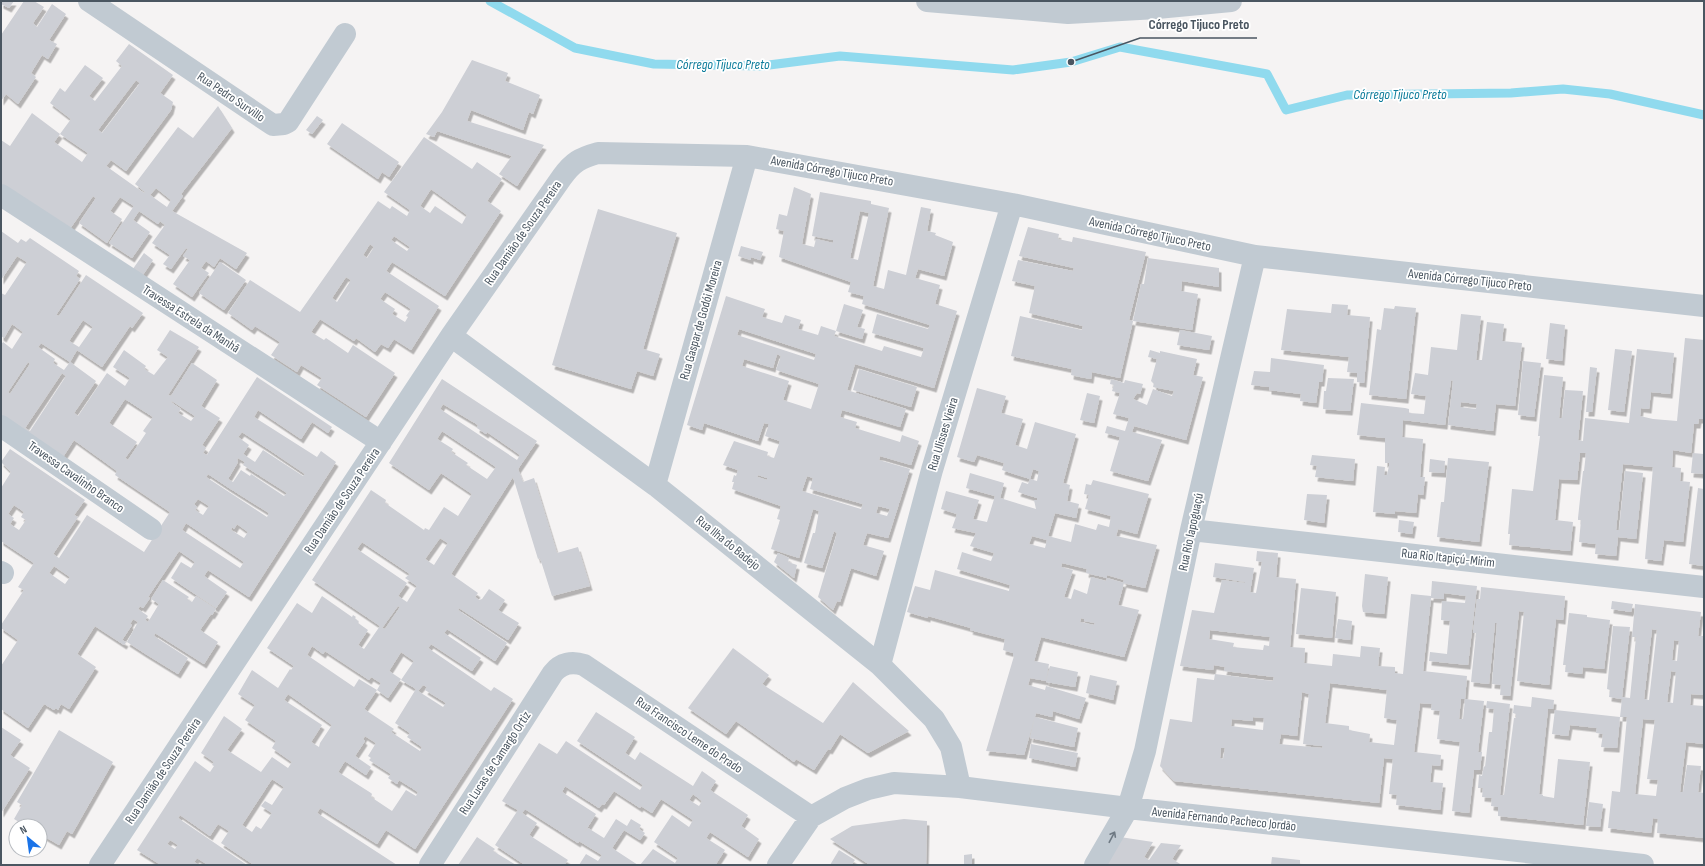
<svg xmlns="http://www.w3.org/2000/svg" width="1705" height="866" font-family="'Sofia Sans Condensed',sans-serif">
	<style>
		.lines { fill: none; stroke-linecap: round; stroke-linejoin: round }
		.stream { stroke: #90daee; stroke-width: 9 }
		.building { fill: #cdcfd5; fill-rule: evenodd; filter: url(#shadow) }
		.minor { stroke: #c1cad2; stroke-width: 22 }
		.oneway { stroke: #6e7983 }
		.labels { text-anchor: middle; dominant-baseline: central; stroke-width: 3.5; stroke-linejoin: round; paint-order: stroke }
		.street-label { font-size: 13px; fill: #4a5661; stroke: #fff }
		.water-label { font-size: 14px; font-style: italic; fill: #0c7c9b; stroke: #fff }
		.leader { fill: none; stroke: #4a5661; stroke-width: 1.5 }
		.callout-dot { fill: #4a5661; stroke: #fff; stroke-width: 1.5 }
		.callout-label { font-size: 14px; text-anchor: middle; font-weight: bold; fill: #4a5661; stroke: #fff; stroke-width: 3.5; stroke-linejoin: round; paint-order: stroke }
	</style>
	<defs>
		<filter id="shadow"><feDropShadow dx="2.5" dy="4.5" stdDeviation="0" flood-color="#0004"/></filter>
	</defs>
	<rect width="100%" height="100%" fill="#f5f3f3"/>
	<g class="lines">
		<path class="stream" d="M490,1L575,48L654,64L761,66L840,56L1013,70L1071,62L1120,47L1267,74L1286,110L1347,95L1511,93L1563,89L1610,94L1704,115"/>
	</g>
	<path class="building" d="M1,1H14L9,8L1,4Z
		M24,1H34L44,7L33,23L37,27L52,4L66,14L49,40L57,44L48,59L42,55L31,73L36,77L18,104L6,94L1,101V35Z
		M129,44L173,75L160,93L173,102L171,110L126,171L111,160L106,166L144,193L145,192L135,184L178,127L193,138L218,106L232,128L181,194L183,196L172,211L247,253L236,269L220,258L214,267L206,261L201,268L209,273L192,297L173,284L190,260L183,256L188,249L186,248L171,269L163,264L170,255L152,243L165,225L160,221L158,224L139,211L133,220L150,232L132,258L109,243L134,206L120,197L110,211L122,219L107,243L79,223L96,198L93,196L67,233L1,186V140L10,146L32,113L60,134L54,142L82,162L88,153L60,134L71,119L50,103L60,88L65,92L85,65L103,78L89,96L95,101L122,66L116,61ZM136,80L140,83L102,133L98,130ZM156,188L171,200L167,207L150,195Z
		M472,60L508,73L505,81L540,95L533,114L529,112L523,130L471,110L467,121L544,145L517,186L499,174L512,156L437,131L434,137L426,134L442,112Z
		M317,116L323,120L312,134L306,130Z
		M342,123L399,162L389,177L382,172L378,179L327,144Z
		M424,137L472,169L477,162L502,179L487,201L501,211L445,296L392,262L386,271L439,306L411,350L394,339L388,348L381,344L375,352L356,338L354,341L320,319L311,332L324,340L326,338L348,353L353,345L395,373L366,417L317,385L322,378L301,365L297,372L271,355L280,342L255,326L252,330L228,313L250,280L300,312L378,201L390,209L392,206L407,216L410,210L384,192ZM431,189L467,215L462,224L435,206L430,213L420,206ZM394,236L410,247L407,251L391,240ZM370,244L374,247L367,258L363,255ZM346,277L351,280L337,302L332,298ZM385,292L411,309L406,316L408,317L405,322L392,314L395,309L380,299Z
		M794,187L811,194L802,244L814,247L816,239L833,243V240L812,236L820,192L871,201V204L889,208L873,286L884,289L888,270L906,275L921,207L931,209L927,231L936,233L935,235L953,242L944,276L918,269L915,278L940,285L935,304L957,311L934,388L855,364L847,390L906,409L900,427L842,410L840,417L857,422L855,428L900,442L902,435L919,441L911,465L880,456L879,460L910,469L888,538L867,533L863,545L884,551L876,576L851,568L840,602L837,601L833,610L818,597L837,533L834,531L822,568L804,563L813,533H815L819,511L813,509L799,558L771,549L780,520L777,519L781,506L732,489L734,482H732L734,475L736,476L738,470L723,465L734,441L768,452L767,456L774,458L780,441L765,436L769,424L764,423L758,441L704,423L702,430L687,425L726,296L765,309L762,317L782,323L785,315L801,320L798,329L818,335L821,326L836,331L844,304L863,310L857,327L865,329L862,339L836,331L834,336L882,351L884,346L921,357L924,348L872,333L877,314L928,329L930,325L862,304L864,296L848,292L851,282L779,257L784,231L776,229L779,214L787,216ZM860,211L869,213L858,260L850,258ZM739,329L816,354L814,360L737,335ZM777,354L781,356L776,370L819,384L811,409L783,400L789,381L742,366L744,359L773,368ZM758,475L767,478V480L757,477ZM807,476L813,478L810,489L863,504L861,509L802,491ZM878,506L890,509L887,516L876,513Z
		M598,209L677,233L643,349L660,354L653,376L637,371L631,389L552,365Z
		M1028,227L1059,234L1058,239L1072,242L1073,237L1146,252L1129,320L1133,321L1120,378L1092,372L1091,379L1080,377L1071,375L1072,369L1011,356L1020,316L1082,330L1083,326L1029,313L1035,286L1012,281L1018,260L1073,271L1074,268L1019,256Z
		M1,231L18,243L21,239L26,242L30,238L79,271L76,276L80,279L56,315L59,316L86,275L143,313L132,328L130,326L102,367L77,350L70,362L96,381L74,413L78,416L107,373L125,386L130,378L113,367L124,350L146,366L144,369L154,375L168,357L157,350L170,330L199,347L168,395L171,396L192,363L217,380L201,406L220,418L202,445L206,448L203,453L207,455L257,377L332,427L328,433L312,422L301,439L258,410L254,417L317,457L321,451L336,462L249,597L208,570L204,576L227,592L216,608L171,578L181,562L191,568L195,562L179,551L148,597L150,598L143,608L140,606L138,609L148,616L145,620L148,622L159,604L151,599L163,580L189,597L187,599L192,602L196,596L216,609L212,615L211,614L200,630L218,642L204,664L155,633L154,636L188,658L178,674L144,653L127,642L138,622L133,619L130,624L132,625L122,640L126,642L124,645L95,626L77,654L96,667L69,709L61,704L58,710L56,708L54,710L44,704L28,728L1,709V666L18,640L1,628V625L24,590L18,587L34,563L1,541V488L11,472L1,462L10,449L85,500L74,515L78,517L53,554L59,558L87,515L144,552L170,512L115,475L117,471L74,440L63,457L1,415V345L3,342L12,349L23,332L12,324L4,338L1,336V293L5,295L27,262L17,256L1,280ZM83,320L93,327L79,347L69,341ZM41,343L70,362L64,370L53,363L55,359L38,347ZM28,362L30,364L10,394L8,392ZM62,373L66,376L30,431L25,428ZM125,399L153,417L143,431L146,433L128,460L125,458L137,442L109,423ZM172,401L195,416L191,421L178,413L181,409L171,402ZM242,432L268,449L305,474L303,476L263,450L255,462L243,454L249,445L238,437ZM238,458L245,462L243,465L287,493L284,496L251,474L250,476L241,470L233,482L228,479L238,462L237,460ZM208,474L229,488L269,513L267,517L206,477ZM198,499L209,506L203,515L195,510L197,507L194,504ZM14,505L24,512L21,517L26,520L19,530L10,524L14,518L8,514ZM186,523L244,562L240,568L182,530ZM237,524L248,532L244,538L231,530L232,527L234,529ZM54,566L70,577L65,584L49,573Z
		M741,246L763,252L760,260L751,257V260L738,256Z
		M144,253L153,260L138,282L128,276Z
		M1148,258L1219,268V287L1182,281L1181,291L1198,294L1192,330L1133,321L1141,284H1144Z
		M220,262L246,280L224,310L199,293Z
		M1332,304L1348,305L1347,315L1370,317L1364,383L1357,382V373L1347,372L1349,357L1281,350L1287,309L1331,313Z
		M1395,306L1416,308L1406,399L1369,395L1377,329L1381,330L1384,308L1394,309Z
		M1461,314L1481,316L1476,360H1482L1487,322L1504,324L1502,341L1522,343L1515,406L1496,404L1493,431L1448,425L1453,381L1451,380L1445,425L1403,420L1402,437L1423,439L1420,477H1425L1423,495L1418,494L1416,513L1395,511V514L1373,512L1377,466L1385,467L1384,475H1387L1389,466V463H1385V438L1357,435L1361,403L1405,408L1409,409V413L1424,414L1426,396L1411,394L1415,373L1428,375L1431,347L1457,350ZM1461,402L1477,404L1476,409L1460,407Z
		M1550,323L1565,325L1562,361L1546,359Z
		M1180,330L1212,336L1209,350L1177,345Z
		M1685,338L1704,340V419H1699L1698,424H1694L1691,453L1673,450L1672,467L1681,468L1680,481L1690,482L1683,542L1664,540L1661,561L1645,559L1653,467L1623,464L1616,530H1619L1625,471L1643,473L1636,539L1618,537L1616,556L1595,554L1596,544L1579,542L1581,520H1578V518L1583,471H1584L1586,453H1580L1577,480L1559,479L1555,520L1573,522L1570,551L1509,545L1510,534H1508L1512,489L1533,491L1540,436H1538L1544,375L1563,377L1559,418H1562L1565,390L1583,391L1578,440L1583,441L1585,418L1629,423L1637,349L1674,353L1670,394L1651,392L1649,409L1641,408L1640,416L1653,419L1677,421Z
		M1615,349L1632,351L1624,412L1608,410Z
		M1150,350L1160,353V351L1197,359L1193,375L1203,377L1186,440L1134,426L1132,432L1162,440L1148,481L1110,471L1120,437L1105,433L1107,426L1125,431L1129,418L1113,414L1120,393L1112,391L1114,385L1110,384L1111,379L1124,383L1125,380L1143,384L1140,394L1137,393L1133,399L1147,405L1153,389L1172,396L1174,391L1153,387L1154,384L1151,381L1157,359L1148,357Z
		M1271,358L1324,365L1322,382H1319L1316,403L1300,401L1301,394L1269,390V387L1251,385L1254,371L1270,372Z
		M1523,361L1541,363L1534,417L1518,415Z
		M1590,367L1597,368L1592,412H1586Z
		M859,369L917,387L911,407L853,390Z
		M1328,378L1354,379L1350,411L1323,409L1324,391H1326Z
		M442,379L537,441L518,469L523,482L534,478L557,553L578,547L590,586L552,596L540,558L538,559L513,477L451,574L478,593L475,597L479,600L482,599L489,589L505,600L498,610L519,623L508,640L459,608L458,610L507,643L495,661L447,629L444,633L481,658L472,671L431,644L428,648L491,691L494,687L513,699L415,849L386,830L377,844L320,808L317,813L397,865H254L221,843L229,831L218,824L210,836L180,815L178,818L247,865H208L197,858L194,862L199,865H161L137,850L195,761L210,772L214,766L212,765L214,762L201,753L224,716L242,729L227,750L261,772L272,757L288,768L292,762L272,748L276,741L245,720L255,705L238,694L252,670L278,688L290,669L291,670L294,666L267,648L297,603L312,613L322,596L352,617L353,615L356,617L355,618L359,622L358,623L368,630L358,645L364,649L380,626L312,580L371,490L386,500L385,503L424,530L425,528L429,530L444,507L458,516L472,494L441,473L429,490L389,463ZM443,404L478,425L477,428L486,434L487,432L520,455L517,460L440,409ZM442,431L496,467L487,479L466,465L468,463L451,452L453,449L437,439ZM440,538L448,543L434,565L425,559ZM362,542L410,574L405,578L417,586L407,602L398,596L407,583L357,549ZM398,606L400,607L385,629L382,628ZM312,646L323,654L325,651L369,680L371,677L381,683L377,690L388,698L401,679L389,671L401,652L414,661L401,680L416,689L395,723L410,733L407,737L422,747L420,751L391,732L394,729L364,709L377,690L359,679L354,687L307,655ZM423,685L427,687L425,690L446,703L443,707L418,691ZM288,694L332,725L320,743L319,747L311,742L322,725L284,700ZM365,736L376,743L368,756L371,758L369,760L391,774L388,778L397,784L399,780L418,792L416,796L406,790L392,811L371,797L372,794L371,793L338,772L345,761L366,775L371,767L355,756L365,741L363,739ZM272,779L284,787L272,805L265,801L261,806L272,813L261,829L256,826L252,832L242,825ZM170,840L178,845L175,849L167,844Z
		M977,388L1006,396L1001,413L1023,419L1015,445L1027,449L1035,422L1076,434L1063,483L1070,485L1067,501L1079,504L1076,518L1055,513L1048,536L1071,542L1075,524L1096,530L1098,524L1109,527L1111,516L1085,509L1089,495L1084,494L1086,484L1091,485L1093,480L1149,494L1137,534L1118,529L1116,536L1157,545L1145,588L1123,583L1124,580L1107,575V578L1086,573L1087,569L1062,563L1061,567L1073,570L1064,597L1071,599L1074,589L1087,594L1091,577L1106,581L1107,578L1124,583L1118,605L1139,610L1124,657L1041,637L1034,661L1049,664L1046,681L1030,678L1028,685L1045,690L1046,686L1086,698L1079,719L1053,711L1052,717L1036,713L1024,755L986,751L1014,656H1013V653L1003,650L1005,639L970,630L971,628L928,616V618L907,612L915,586L930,590L935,570L1009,591L1010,585L957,569L962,552L991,561L994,553L970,546L976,533L952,528L957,514L941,509L946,491L979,500L973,519L987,522L995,496L966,488L970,473L1004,483L1000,498L1036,509L1034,500H1037V498L1018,492L1022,482L1028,484L1030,479L1037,481L1039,471L1033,469L1030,479L1002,470L1004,463L977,455L974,462L957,457ZM1032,536L1047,540L1045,548L1029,544ZM1081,618L1084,619V621L1095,623L1094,625L1080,622Z
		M1087,393L1100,396L1094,423L1080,420Z
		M1693,453L1704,454V474L1691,473Z
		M1312,455L1355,459L1353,481L1315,477L1317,466L1310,465Z
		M1448,458L1489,462L1479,542L1437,537L1441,502H1444Z
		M1430,459L1445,461L1444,473L1429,472Z
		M1698,488L1704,489V566L1689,564Z
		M1307,494L1327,495L1324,523L1304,520Z
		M1399,520L1414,522L1412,534L1398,532Z
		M1257,551L1278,553L1276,577L1296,579L1290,647L1305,648L1304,663L1332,666L1333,654L1360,657L1361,646L1380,648L1378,666L1395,667V673L1403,674L1411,594L1431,596L1432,581L1477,586L1468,665L1429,661L1430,652L1447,654L1450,621L1441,620L1442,601L1465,603L1466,596L1444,593V599L1431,598L1423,671L1467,676L1465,699H1461L1459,719H1463L1465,699L1484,701L1478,752H1482L1480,770H1474L1469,813L1452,811L1460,742L1437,739L1440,711L1431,710L1432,704L1420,703L1414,752L1441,755L1440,766L1432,765L1430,782L1443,783L1440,810L1396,805L1397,795L1389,794L1393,759L1384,758L1379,803L1174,781L1160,766L1170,719L1192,722L1197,678L1214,680L1215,674L1273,681L1274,677L1224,671L1225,667L1214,665L1213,670L1180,666L1192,610L1214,613L1222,580L1245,583V582L1213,577L1215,563L1254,568L1250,592L1256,593L1262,562L1256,561ZM1210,630L1270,637L1269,646L1264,645L1263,650L1233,647L1234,643L1209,639ZM1330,683L1387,690L1384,718L1397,720L1394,745L1369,742L1370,734L1349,730V726L1325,723ZM1302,692L1309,694L1303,744L1323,746L1322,748L1279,744L1281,734L1297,736ZM1253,717L1264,718L1263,730L1231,726L1232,719L1253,721ZM1221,748H1225L1223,759L1220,758Z
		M778,553L789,558L788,562L797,565L794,578L774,562Z
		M1365,574L1388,577L1384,614L1363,612L1362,606Z
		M1481,587L1565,596L1563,620L1556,619L1549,685L1517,681L1524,612L1519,611L1510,696L1500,695L1501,685L1492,684L1497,623H1495L1489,684L1471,682L1476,633H1473L1477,599H1480Z
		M1301,588L1336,592L1332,638L1296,634Z
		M1612,601L1633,604L1631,612L1611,609Z
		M1635,604L1701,612L1698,636H1704V695L1691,694L1690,705L1704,706V744L1686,742L1680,792H1683L1687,765L1701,766L1698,792L1704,793V838L1657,833L1658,819L1653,818L1651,833L1608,828L1612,791L1620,792L1627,717H1620L1622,699L1609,697L1610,690L1607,689L1613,626L1630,627L1622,697L1630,698L1636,637H1632ZM1652,629L1657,630L1649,700L1644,699ZM1674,640L1679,641L1677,661L1672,660ZM1671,671L1676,672L1673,703L1667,702ZM1643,719L1655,720L1647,779L1658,780L1656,796L1635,794Z
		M1569,613L1587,615V617L1610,620L1604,669L1583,667L1582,674L1565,672L1566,665H1563Z
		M1338,619L1352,621L1350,640L1335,638Z
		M733,648L769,675L762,684L823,723L853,682L909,731L868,753L840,734L830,750L828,749L814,770L796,759L794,762L736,721L726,734L688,708Z
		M1050,666L1078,672L1075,687L1046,682Z
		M1090,675L1117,681L1113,700L1086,693Z
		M1532,697L1554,700L1553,709H1548L1539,794L1543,795V796L1554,798L1558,759L1590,762L1583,825L1498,816V807L1491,806L1492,798L1482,797L1483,788H1478L1479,775L1482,776L1484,766L1485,767L1489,732H1492L1494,709L1486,708L1487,701L1510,704L1500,795H1504L1514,718H1516V714L1513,713L1514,705L1531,707Z
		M1555,710L1620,717L1617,748L1601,747L1603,734L1596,733L1597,728L1570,725L1568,736L1552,734Z
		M596,712L635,737L625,753L635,760L640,752L693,786L702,771L716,781L710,790L748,815L741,826L759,839L748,857L710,832L706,838L725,850L716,864L718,865H640L653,849L675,863L678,858L654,842L672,815L689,827L693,820L661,799L652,813L641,806L640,808L614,791L604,805L602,804L599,808L565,786L562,792L596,814L584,833L588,828L604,838L616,819L627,826L631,819L641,825L639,829L645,833L640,840L624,830L612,848L638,865H579L586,854L598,861L602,855L579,841L578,843L525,809L522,813L537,823L529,835L568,860L564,865H525L495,845L518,810L502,801L539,743L557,754L566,741L640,790L643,785L577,741ZM693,794L702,801L699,806L689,800Z
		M1035,717L1078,728L1074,747L1030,738Z
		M1,727L21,740L10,755L30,768L1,813Z
		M59,730L113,762L72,834L67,831L59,845L40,834V826H26L14,819L22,805L17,802Z
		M1031,744L1078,753L1075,767L1029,758Z
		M1589,802L1603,804L1600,827L1586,826Z
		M904,819L927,821L926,865H870L830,839L852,826Z
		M477,837L495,849L493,851L516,865H458Z
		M1120,837L1153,842L1144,857L1149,860L1161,843L1181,845L1172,859L1182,865H1103Z
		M839,850L855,860L852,864L854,865H830Z
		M972,854V865H964V855Z
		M1272,857L1300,860V865H1271Z"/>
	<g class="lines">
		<path class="minor" d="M89,1L273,125L284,124L288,122L345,34
			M927,1L1068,13L1157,8L1231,1
			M1,195L381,442
			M451,336L655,485L880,665L934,719L951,747L960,787
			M1,426L151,529
			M655,485L747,156
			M1191,530L1704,587
			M1,572L3,573
			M880,665L932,470L1012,204
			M100,865L451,336L562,177C573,162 580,158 598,153L747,156L1012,204L1255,256L1704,306
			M430,865L553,673C561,663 572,661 584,665L811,817
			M778,865L811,817L845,798L868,789L894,783L960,787L1128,808L1643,865
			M1095,865L1128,808L1145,751L1191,530L1255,256"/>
	</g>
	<defs><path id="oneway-shaft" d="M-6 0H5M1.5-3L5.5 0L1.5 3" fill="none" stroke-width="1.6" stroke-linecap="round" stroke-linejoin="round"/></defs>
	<use class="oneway" href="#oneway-shaft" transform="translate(1112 837) rotate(-62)"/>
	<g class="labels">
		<g class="street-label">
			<text transform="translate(231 97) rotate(34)">Rua Pedro Survillo</text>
			<text transform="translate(832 171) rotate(10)">Avenida Córrego Tijuco Preto</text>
			<text transform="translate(523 233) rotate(-55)">Rua Damião de Souza Pereira</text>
			<text transform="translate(1150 234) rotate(12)">Avenida Córrego Tijuco Preto</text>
			<text transform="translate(1470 280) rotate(6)">Avenida Córrego Tijuco Preto</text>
			<text transform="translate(191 319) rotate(33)">Travessa Estrela da Manhã</text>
			<text transform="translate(701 320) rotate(-74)">Rua Gaspar de Godói Moreira</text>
			<text transform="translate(943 434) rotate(-73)">Rua Ulisses Vieira</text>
			<text transform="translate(76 477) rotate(35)">Travessa Cavalinho Branco</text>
			<text transform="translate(342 501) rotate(-56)">Rua Damião de Souza Pereira</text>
			<text transform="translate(1191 532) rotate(-78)">Rua Rio Iapoguaçú</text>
			<text transform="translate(728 543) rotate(39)">Rua Ilha do Badejo</text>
			<text transform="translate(1448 558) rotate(6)">Rua Rio Itapiçú-Mirim</text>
			<text transform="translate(689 735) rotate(34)">Rua Francisco Leme do Prado</text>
			<text transform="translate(495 763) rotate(-57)">Rua Lucas de Camargo Ortiz</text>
			<text transform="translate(163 771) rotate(-56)">Rua Damião de Souza Pereira</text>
			<text transform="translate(1224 819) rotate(6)">Avenida Fernando Pacheco Jordão</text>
		</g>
		<g class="water-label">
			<text x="723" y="64">Córrego Tijuco Preto</text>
			<text x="1400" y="94">Córrego Tijuco Preto</text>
		</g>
	</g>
	<path class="leader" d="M1071 62L1140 38H1257"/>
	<circle class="callout-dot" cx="1071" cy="62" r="4"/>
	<g class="callout-label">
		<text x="1199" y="29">Córrego Tijuco Preto</text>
	</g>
	<rect width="1705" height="866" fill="none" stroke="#4a5661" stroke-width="4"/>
	<g transform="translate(28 838) rotate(331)"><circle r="19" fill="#ffffff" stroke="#b7bbc0"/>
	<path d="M0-3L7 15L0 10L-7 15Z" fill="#1a73e8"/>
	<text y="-6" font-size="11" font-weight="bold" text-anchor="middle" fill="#4a5661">N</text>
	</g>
</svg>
